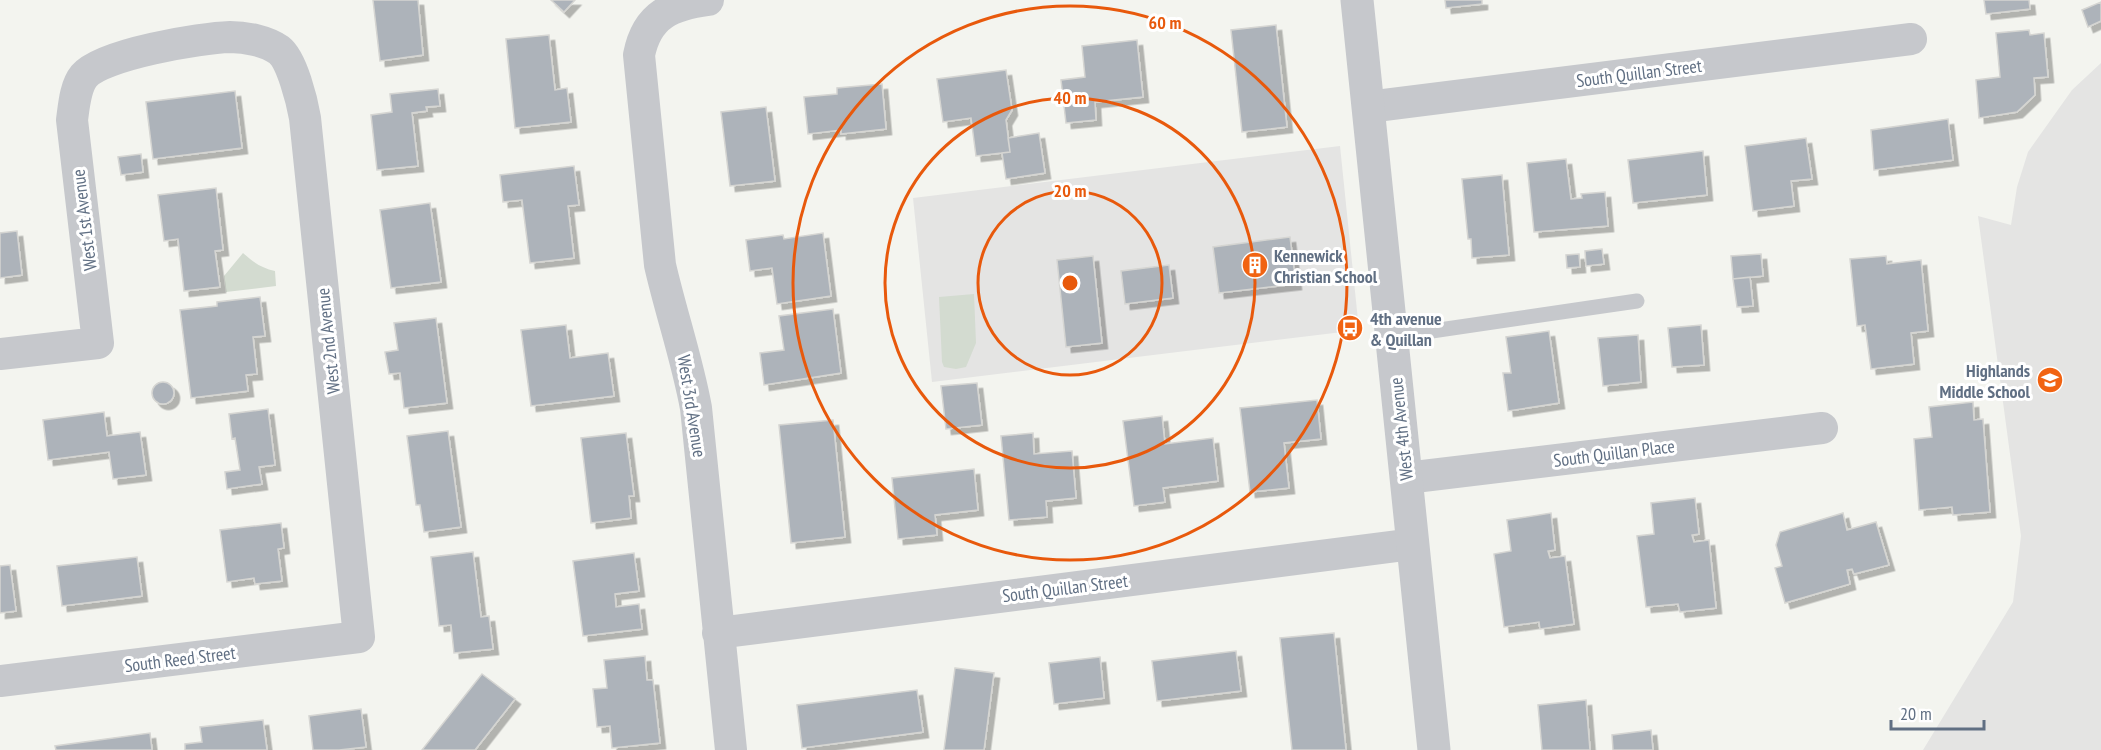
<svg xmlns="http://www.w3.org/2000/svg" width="2101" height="750" font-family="'PT Sans Narrow',sans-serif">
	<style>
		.built { fill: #e4e4e3 }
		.green { fill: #d3dbd0 }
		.building { fill: #adb3ba; stroke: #d5d5d2; stroke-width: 1.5; filter: url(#shadow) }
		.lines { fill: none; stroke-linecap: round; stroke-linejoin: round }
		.service { stroke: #c6c8cc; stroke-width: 15 }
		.minor { stroke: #c6c8cc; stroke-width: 32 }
		.tertiary { stroke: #c6c8cc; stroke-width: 33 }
		.ring { fill: none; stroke: #e8590c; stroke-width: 3 }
		.labels { text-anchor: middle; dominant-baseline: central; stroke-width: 6; stroke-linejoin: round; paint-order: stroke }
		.street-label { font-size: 18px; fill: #606f83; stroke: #fff }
		.poi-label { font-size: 18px; font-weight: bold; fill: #606f83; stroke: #fff; text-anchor: start }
		.centre { fill: #e8590c; stroke: #fff; stroke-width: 3 }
		.ring-label { font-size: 18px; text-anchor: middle; font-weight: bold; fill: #e8590c; stroke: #fff; stroke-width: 6; stroke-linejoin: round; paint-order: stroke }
	</style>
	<defs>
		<filter id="shadow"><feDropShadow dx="5.5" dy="5.5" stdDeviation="0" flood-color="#0004"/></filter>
	</defs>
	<rect width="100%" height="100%" fill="#f3f4ef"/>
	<path class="built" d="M2101,63V750H1923L2013,602L2021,536L1978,216L2011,225L2017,187L2028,152L2072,90Z
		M1340,146L1359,330L932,382L913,198Z"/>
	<path class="green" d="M243,253C253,262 261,268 275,271L276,286L226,292L224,276Z
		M974,294L976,343L966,367L956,369L944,367L942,362L939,297Z"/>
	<path class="building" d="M373,0H418L423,55L380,61Z
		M551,0H575L564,12Z
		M1445,0H1482V4L1446,8Z
		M1984,0H2029L2030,9L1986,14Z
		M2101,2V21L2088,27L2082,10Z
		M1276,25L1287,127L1242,132L1231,30Z
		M2029,30L2030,35L2044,33L2048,77L2034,78L2035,95L2017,112L1979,118L1976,80L2000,77L1996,33Z
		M549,35L555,90L567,88L571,122L515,128L506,39Z
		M1137,40L1143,97L1095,102L1096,120L1066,123L1061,80L1085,77L1082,46Z
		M1006,70L1012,110L1006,120L1010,152L976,156L971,118L943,122L937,79Z
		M882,84L886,129L841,134V130L808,134L804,97L837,94V88Z
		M438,89L440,106L426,107L427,111L412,113L418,166L377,170L371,115L392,112L390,94Z
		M235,91L242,148L153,159L146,102Z
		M766,107L775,181L730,186L721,112Z
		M1948,119L1953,160L1874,170L1871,130Z
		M1039,133L1045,173L1006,179L1002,153L1010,152L1008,138Z
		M1806,138L1812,179L1791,181L1794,206L1753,211L1745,146Z
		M1703,151L1707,195L1633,203L1628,160Z
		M141,154L143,172L121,175L118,157Z
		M1566,159L1571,199L1582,198L1581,194L1605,192L1608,226L1534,232L1527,163Z
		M574,166L579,205L568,206L574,258L530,263L522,200L503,202L500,175Z
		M1502,175L1509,255L1472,258L1471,239H1468L1462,179Z
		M216,188L223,250L215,251L220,287L184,291L178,239L164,241L158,195Z
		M430,203L441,282L391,288L380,210Z
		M17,231L22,275L0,278V233Z
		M823,233L831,296L777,304L772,268L750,271L746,240L783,235L784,239Z
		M1290,237L1296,284L1219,293L1213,247Z
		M1602,249L1604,264L1586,266L1585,251Z
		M1579,254L1580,267L1567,268L1566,255Z
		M1761,254L1763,276L1733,279L1731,256Z
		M1093,256L1102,343L1066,347L1057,260Z
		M1886,256L1887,264L1921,260L1928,331L1911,333L1914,364L1871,369L1865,325L1857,326L1850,259Z
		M1169,265L1173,298L1125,304L1121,271Z
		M1750,277L1753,306L1737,307L1733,279Z
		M260,297L265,336L253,337L257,374L246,375L248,391L191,398L180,310L217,306V302Z
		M833,309L841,373L764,385L760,353L784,350L779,316Z
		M436,318L447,403L404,408L400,373L389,374L385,352L398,350L394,323Z
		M566,325L570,358L608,353L614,396L531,406L521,330Z
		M1701,325L1704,365L1672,367L1668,328Z
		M1549,331L1559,403L1508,411L1503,373H1511L1506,337Z
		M1638,335L1641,382L1603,386L1598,338Z
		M152 393a11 11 0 1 1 22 0a11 11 0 1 1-22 0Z
		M977,383L982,425L946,429L941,386Z
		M1317,400L1321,439L1284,443L1289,488L1250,492L1240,408Z
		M1973,402L1974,420L1983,419L1990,512L1953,515L1952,507L1919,510L1914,439L1932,437L1929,407Z
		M268,409L275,465L259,467L262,484L227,489L225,472L240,470L235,438L232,439L229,414Z
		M104,412L107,436L140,432L146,475L113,479L109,452L48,460L43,420Z
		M1162,416L1165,444L1213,438L1218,481L1163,488L1165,502L1134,506L1123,421Z
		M833,420L845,537L791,543L779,425Z
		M448,431L461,527L424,532L420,505H416L407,436Z
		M626,433L634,496H629L631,518L591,523L581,438Z
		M1033,433L1034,454L1072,451L1076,498L1046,501L1047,517L1009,520L1001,436Z
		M974,469L978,510L935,515L937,535L898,539L892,478Z
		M1695,498L1699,534L1692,535L1694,542L1709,540L1716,608L1680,612L1678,604L1646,607L1637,536L1654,534L1651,503Z
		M1551,513L1555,550L1548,551L1550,558L1565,556L1574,624L1540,629L1539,622L1504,627L1494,554L1511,551L1507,520Z
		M1843,513L1847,530L1876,522L1889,565L1854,574L1852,569L1847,570L1850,584L1785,603L1775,568L1782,566L1776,545L1780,532Z
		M281,523L284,548L278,549L282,581L255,584L254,578L227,582L220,530Z
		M473,552L481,617L489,616L493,649L454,653L451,625L439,626L431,557Z
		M634,553L639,591L615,594L616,607L639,604L642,629L583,636L573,561Z
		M137,557L142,596L62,606L57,566Z
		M10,565L16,611L0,613V566Z
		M1334,633L1346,750H1292L1280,638Z
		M1236,651L1241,691L1157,701L1152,661Z
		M645,656L647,680H653L660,743L612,748L610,726L597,727L593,689L607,688L604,660Z
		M1100,657L1104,698L1054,704L1049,663Z
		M955,668L994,673L984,750H944Z
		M482,674L515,699L475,750H422Z
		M917,690L923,732L802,748L797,705Z
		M1586,700L1590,750H1542L1538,705Z
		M361,709L366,747L339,750H313L309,716Z
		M263,720L267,750H185V744L202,742L200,727Z
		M1651,730L1653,750H1613L1612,735Z
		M150,733L152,750H56L55,746Z"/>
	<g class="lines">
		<path class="service" d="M1391,337L1637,301"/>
		<path class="minor" d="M708,0C672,5 647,14 639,55L660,265C671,313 687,359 696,408L731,750
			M1368,107L1911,39
			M0,354L98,343L72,120C74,106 75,87 84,76C102,54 201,38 230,37C246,37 266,41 279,50C292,60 302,101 305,118L359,637L0,681
			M1406,478L1822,428
			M718,633L1413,544"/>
		<path class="tertiary" d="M1357,0L1434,750"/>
	</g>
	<g class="ring">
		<circle cx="1070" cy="283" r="92"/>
		<circle cx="1070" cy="283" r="185"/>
		<circle cx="1070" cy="283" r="277"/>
	</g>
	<defs>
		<symbol id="building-disc" viewBox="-11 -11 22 22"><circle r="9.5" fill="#f16312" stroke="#fff"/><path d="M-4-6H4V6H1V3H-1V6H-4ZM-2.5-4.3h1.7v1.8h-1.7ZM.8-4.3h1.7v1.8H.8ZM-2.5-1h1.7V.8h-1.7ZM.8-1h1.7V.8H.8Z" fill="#fff"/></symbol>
		<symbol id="bus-disc" viewBox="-11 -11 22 22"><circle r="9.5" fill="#f16312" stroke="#fff"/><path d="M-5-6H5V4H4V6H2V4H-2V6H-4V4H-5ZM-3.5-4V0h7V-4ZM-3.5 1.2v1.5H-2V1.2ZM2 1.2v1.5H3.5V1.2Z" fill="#fff"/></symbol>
		<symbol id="school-disc" viewBox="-11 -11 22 22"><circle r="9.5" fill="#f16312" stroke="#fff"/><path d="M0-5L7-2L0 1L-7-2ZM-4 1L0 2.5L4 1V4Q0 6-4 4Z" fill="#fff"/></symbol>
	</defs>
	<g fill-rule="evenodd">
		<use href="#building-disc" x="1240" y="250" width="30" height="30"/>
		<use href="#bus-disc" x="1335" y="313" width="30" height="30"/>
		<use href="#school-disc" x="2035" y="365" width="30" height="30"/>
	</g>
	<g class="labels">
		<g class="street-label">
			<text transform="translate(1639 73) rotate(-7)">South Quillan Street</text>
			<text transform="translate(84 220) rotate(-97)">West 1st Avenue</text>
			<text transform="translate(328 341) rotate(-96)">West 2nd Avenue</text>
			<text transform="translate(692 406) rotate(81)">West 3rd Avenue</text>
			<text transform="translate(1401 429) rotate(-96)">West 4th Avenue</text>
			<text transform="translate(1614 453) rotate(-7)">South Quillan Place</text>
			<text transform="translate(1065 588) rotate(-7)">South Quillan Street</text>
			<text transform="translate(180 659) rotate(-7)">South Reed Street</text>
		</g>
		<g class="poi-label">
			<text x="1274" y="255">Kennewick<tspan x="1274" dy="21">Christian School</tspan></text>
			<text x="1370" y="318">4th avenue<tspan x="1370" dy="21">&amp; Quillan</tspan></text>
			<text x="2030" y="370" text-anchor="end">Highlands<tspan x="2030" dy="21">Middle School</tspan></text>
		</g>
	</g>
	<circle cx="1070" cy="283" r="9" class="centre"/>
	<g class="ring-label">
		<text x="1165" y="29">60 m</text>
		<text x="1070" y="104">40 m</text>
		<text x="1070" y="197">20 m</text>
	</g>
	<path d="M1891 720v9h93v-9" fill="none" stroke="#606f83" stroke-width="3"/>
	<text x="1900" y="720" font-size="18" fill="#606f83" stroke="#ffffff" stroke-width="4.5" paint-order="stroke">20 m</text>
</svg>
